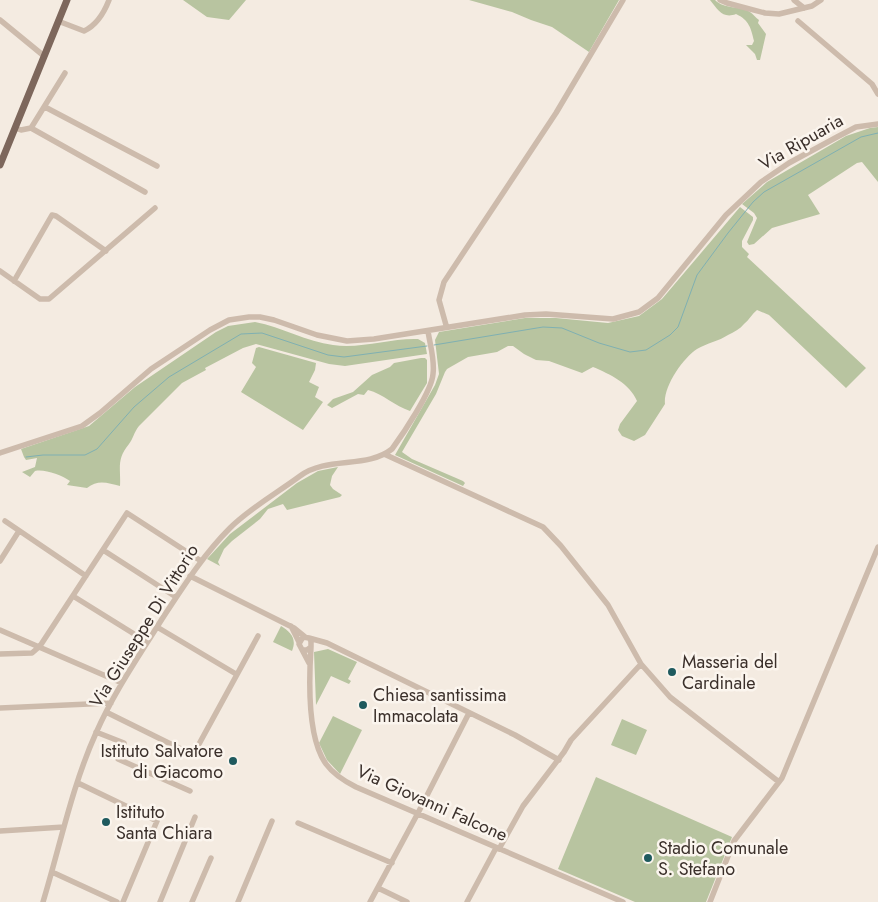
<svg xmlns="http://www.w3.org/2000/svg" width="878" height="902" font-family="Jost,sans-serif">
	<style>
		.green { fill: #b8c4a0 }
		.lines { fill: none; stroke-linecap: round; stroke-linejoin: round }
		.stream { stroke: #7fb0b2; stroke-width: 1 }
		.minor { stroke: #cdbbac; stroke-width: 5.5 }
		.major { stroke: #7d675c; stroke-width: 7 }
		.poi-dot { fill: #1f5a5e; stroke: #fbf5ee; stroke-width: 2 }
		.labels { text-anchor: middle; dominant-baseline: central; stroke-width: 5; stroke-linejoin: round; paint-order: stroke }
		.street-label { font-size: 18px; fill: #3b302b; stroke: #fbf5ee }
		.poi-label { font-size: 18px; fill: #3b302b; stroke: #fbf5ee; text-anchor: start }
	</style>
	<rect width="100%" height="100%" fill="#f4ebe1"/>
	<path class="green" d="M183,0H246L229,20L207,17Z
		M469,0H619L589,52L552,27L531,20L512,12Z
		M710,0H715C725,10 739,5 750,12C753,14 756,18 759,20L758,23L766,34L760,60H757L755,54L746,45H752L754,41C751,28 749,20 736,14C723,19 718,10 710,0Z
		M878,127V182L862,162L857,163L808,195L820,214L772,228L754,244L749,245L747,242L757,218L754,213L742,204L767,182L846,136L870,128Z
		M740,207L753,217V220L742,241V247L749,254L747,257L866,368L846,388L769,315L757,310C752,314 749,320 744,324C740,329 734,332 728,335C719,341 707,343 697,349C683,358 663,387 665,404L645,435L634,441L622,436L618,430L620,424L637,401C630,384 610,374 593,367L582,373L549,361L536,360L524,354L513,346H508L497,352L468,357L447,369L445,372L436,394L402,452L412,459L463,481L465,483L463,486L395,455L435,385L439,374L435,340L439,332L525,318H556L608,323L639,316L662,299Z
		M255,322C282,327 307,342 333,345C362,349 390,338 418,339L425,343L427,354L345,366L329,364L256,344L243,348L205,368L206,370L182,383L139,426C134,432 133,439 129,444C116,460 121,468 120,486C108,483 98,479 87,488L67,485L70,481C61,475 45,469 35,471L30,477L22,472L35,467L37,458L26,460L24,457L21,449L89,426L135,387L216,332L228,326Z
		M259,347L316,363L315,370L309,382L319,387L315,397L323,402L303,430L241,392L256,367L252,363L256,348Z
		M421,358H425L427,360V383L410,411C395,406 383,394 368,390L364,395L358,394L332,408L327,405L333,399L353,392L372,375L390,367L394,363Z
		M338,467L332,476L330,485L333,489L342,495L340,497L287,510L283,504L268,509L260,519L232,541L224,549L218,562L220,566L207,559L230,534L297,483L318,471Z
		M281,626C291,632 297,639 292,651L273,642Z
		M328,649L357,662L348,679L351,681L349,684L331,676L316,705L314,652Z
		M333,716L362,730L340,774L327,760L319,743Z
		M622,719L647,730L636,755L611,745Z
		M596,777L732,837L706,902H635L558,869Z"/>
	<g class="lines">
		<path class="stream" d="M434,345L543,327L562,328L599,343L630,352L646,350L670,335L678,327L697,275L728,233L753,202L764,192L861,137L878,133
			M26,457L43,455H85L97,449L134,407L169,377L241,334L262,333L328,355L344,357L427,346"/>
		<path class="minor" d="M720,0L727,3L765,13L779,14L812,6L821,0
			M794,0L804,8
			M0,20L44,56
			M58,21L84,31C97,25 104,13 109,0
			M798,21L872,84L878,94
			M45,107L157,166
			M15,128L21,130L31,128L65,73
			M31,128L145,192
			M0,271L40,299H49L155,208
			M14,281L52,215L56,216L106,251
			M446,325L439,300L444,282L556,113L623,0
			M0,453L82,426L100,413L151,369L210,330L229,320L249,317H260L274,320L317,335L347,341L374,339L525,315L546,314L613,319L639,312L658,298L726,215L761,182L789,163L837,137L856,127L878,124
			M384,454L543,527L561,546L608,605L641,664L670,697L779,782
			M5,521L86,576
			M103,550L176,597
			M0,561L19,531
			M190,576L294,628L305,637
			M73,596L147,642
			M291,626L299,642
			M157,627L236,674
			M0,630L122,683
			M309,638L327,643L515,735L559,760
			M311,647C309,678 307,738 326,764C334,775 344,781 356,787L623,902
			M303,650H307L311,647V641L309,638L303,637L299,644L309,663
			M0,654L32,653L40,646L127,513L201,561
			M0,708L111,703
			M106,712L193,755L258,636
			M96,732L124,743L118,759L190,791
			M78,783L157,821L123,902
			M298,823L392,863
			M0,831L64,827
			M499,849L523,806L564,752L571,740L641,664
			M52,872L117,902
			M378,888L407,902
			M43,902C60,846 72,786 96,733C114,692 139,656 162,619C183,587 203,555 230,528C250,508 277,493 300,476C327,456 367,469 392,449C403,434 432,391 433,374C435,360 430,345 428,331
			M160,902L195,817
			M192,902L211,858
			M238,902L272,821
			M370,902L418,813L469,713
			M467,902L496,848
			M710,902L734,841L782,778L878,547"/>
		<path class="major" d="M0,165L67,0"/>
	</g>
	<g class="poi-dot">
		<circle cx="672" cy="672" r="5"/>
		<circle cx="363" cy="705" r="5"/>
		<circle cx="233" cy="761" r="5"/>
		<circle cx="106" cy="822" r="5"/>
		<circle cx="648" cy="858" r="5"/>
	</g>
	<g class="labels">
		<g class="street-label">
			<text transform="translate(801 142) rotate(-30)">Via Ripuaria</text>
			<text transform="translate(144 626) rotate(-58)">Via Giuseppe Di Vittorio</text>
			<text transform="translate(432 803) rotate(24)">Via Giovanni Falcone</text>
		</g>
		<g class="poi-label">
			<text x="682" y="662">Masseria del<tspan x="682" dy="21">Cardinale</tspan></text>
			<text x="373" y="695">Chiesa santissima<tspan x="373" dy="21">Immacolata</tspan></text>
			<text x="223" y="751" text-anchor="end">Istituto Salvatore<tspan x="223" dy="21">di Giacomo</tspan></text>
			<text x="116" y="812">Istituto<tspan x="116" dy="21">Santa Chiara</tspan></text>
			<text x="658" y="848">Stadio Comunale<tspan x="658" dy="21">S. Stefano</tspan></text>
		</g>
	</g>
</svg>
